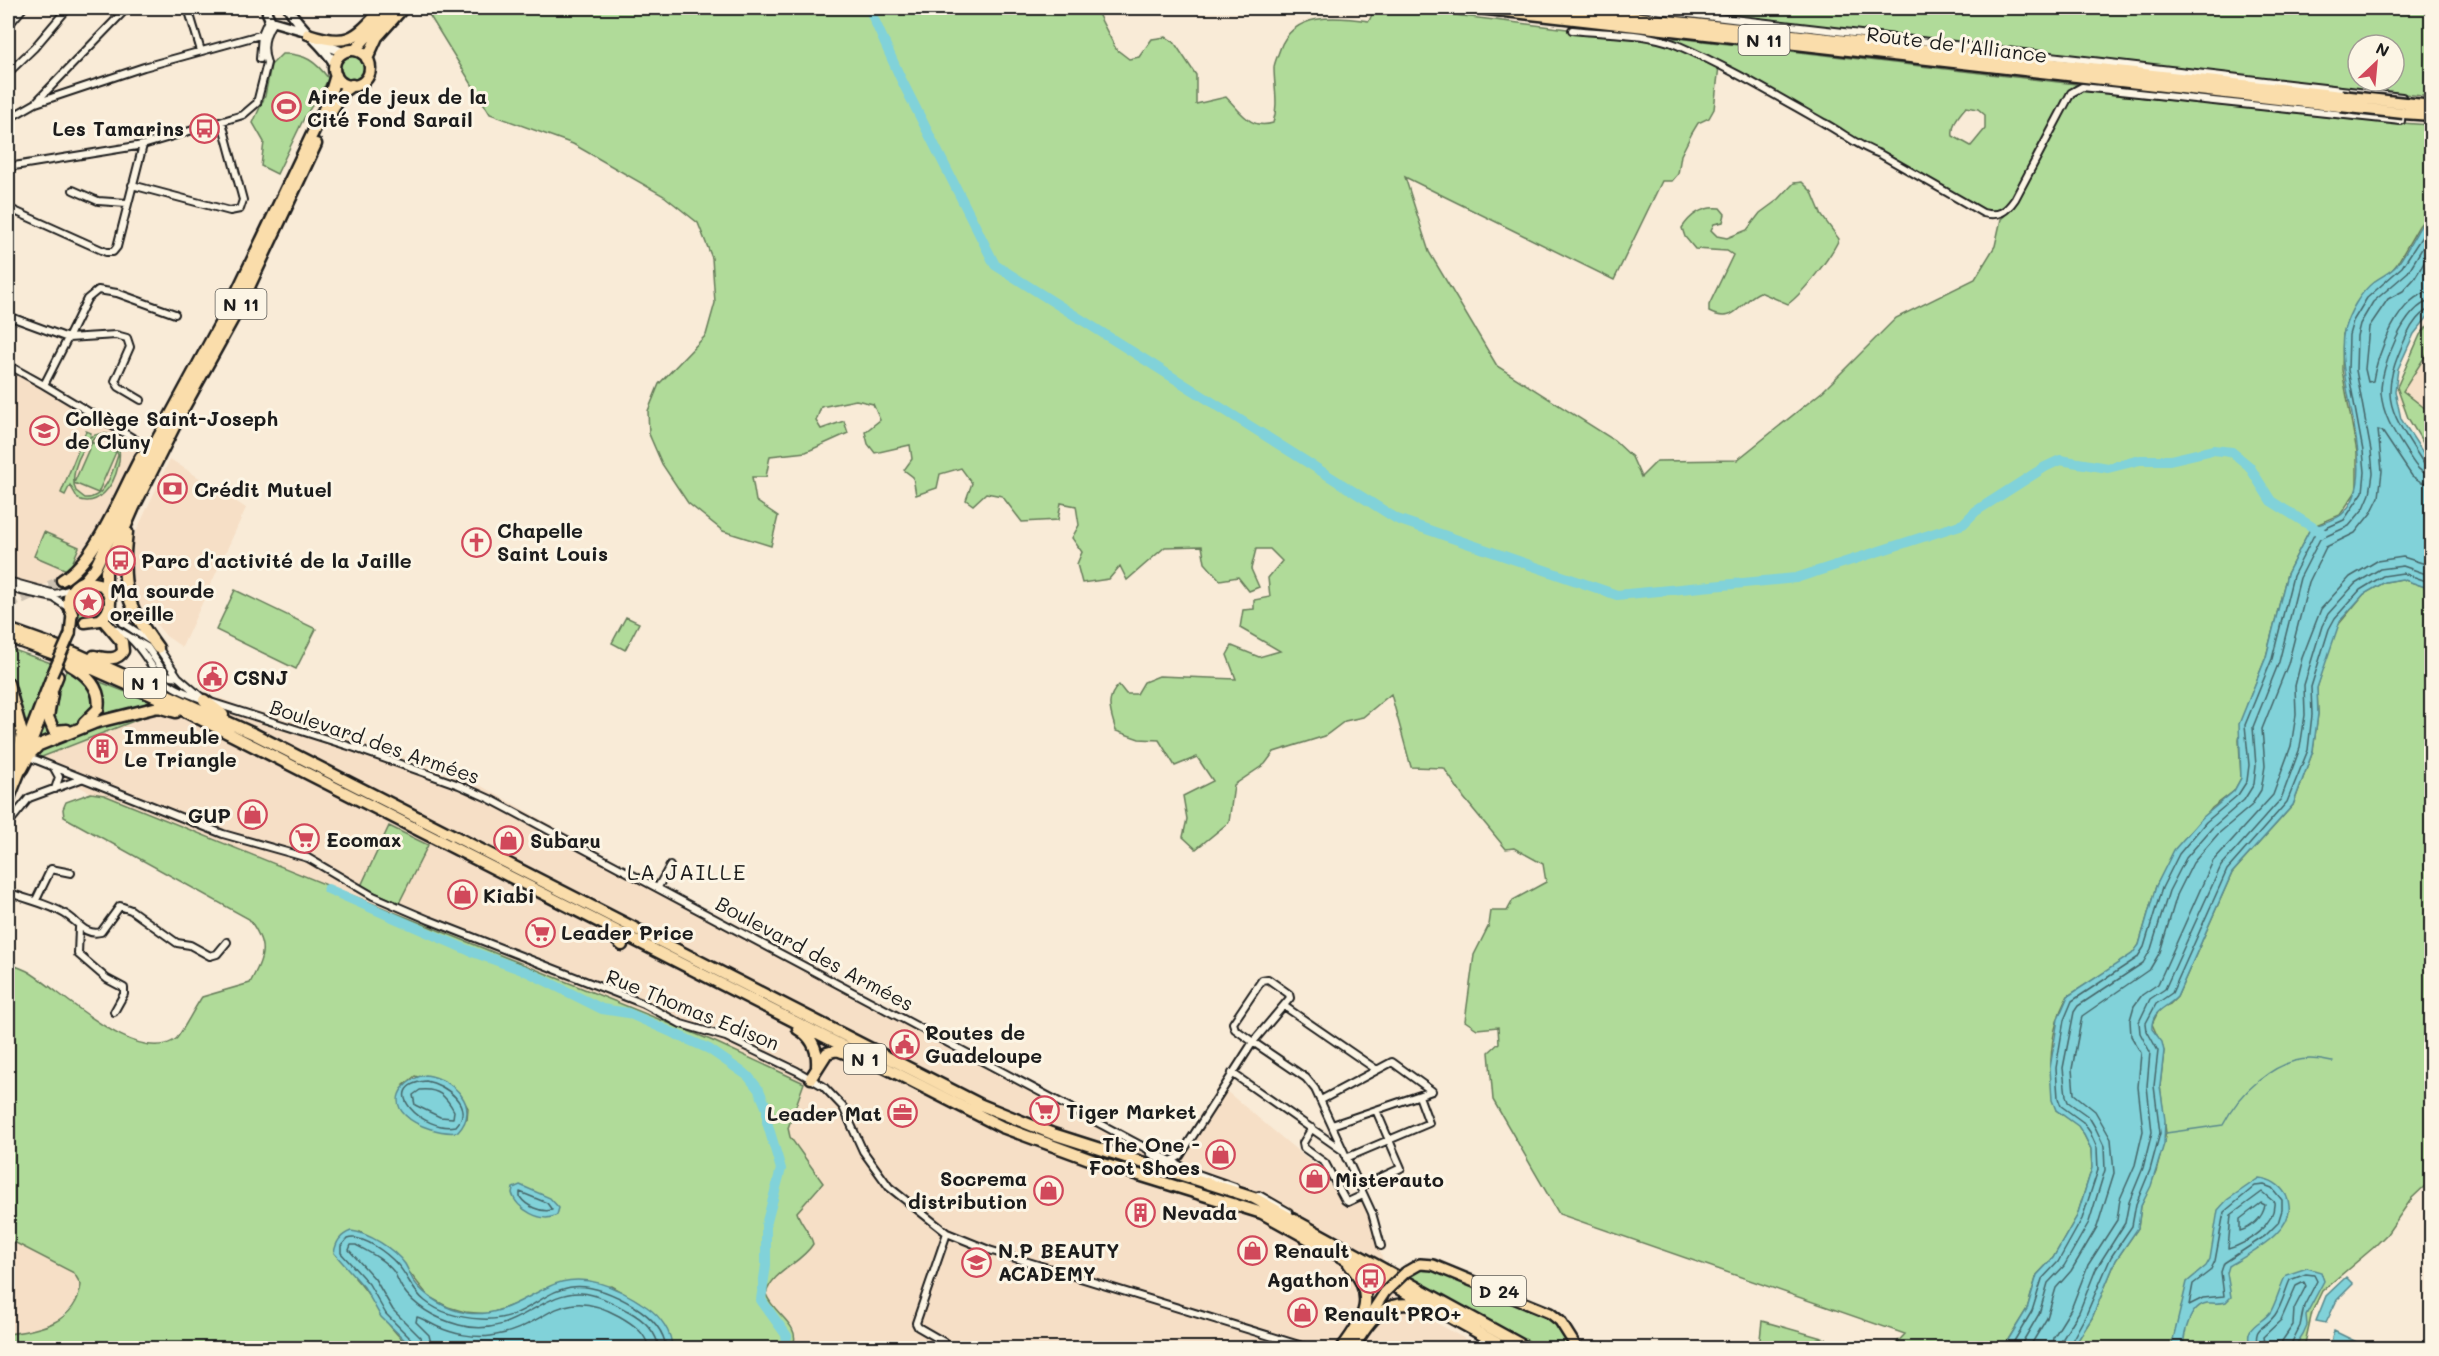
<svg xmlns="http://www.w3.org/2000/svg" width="2439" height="1356" font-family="Mali,sans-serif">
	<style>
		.built { fill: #f6dfc6 }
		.green { fill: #b0db99; stroke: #667c5a; stroke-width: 1.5; fill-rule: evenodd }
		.water { fill: #81d2d9; stroke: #59898d; stroke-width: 1.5 }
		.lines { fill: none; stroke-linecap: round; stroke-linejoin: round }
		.shore { stroke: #446568; stroke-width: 1.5 }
		.stream { stroke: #59898d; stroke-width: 1.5 }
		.river { stroke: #81d2d9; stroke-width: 10 }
		.trunk-tunnel { stroke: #cdc2b2; stroke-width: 10; stroke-dasharray: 10 5; stroke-linecap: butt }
		.minor-casing { stroke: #1c1c1c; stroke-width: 10 }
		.secondary-casing { stroke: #1c1c1c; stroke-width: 13 }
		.primary-casing { stroke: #1c1c1c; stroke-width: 14 }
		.trunk-casing { stroke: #1c1c1c; stroke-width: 15 }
		.minor { stroke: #fcf5e5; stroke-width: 6 }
		.secondary { stroke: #fcf5e5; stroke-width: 8 }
		.primary { stroke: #faddab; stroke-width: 9 }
		.trunk { stroke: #faddab; stroke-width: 10 }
		.primary-bridge-casing { stroke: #1c1c1c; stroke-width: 14; stroke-linecap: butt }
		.trunk-bridge-casing { stroke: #1c1c1c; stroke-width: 15; stroke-linecap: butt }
		.primary-bridge { stroke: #faddab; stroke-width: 9 }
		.trunk-bridge { stroke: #faddab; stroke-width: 10 }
		.labels { text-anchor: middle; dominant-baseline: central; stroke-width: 6; stroke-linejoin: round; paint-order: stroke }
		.shield { fill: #fcf5e5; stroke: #5f5d58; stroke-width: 1.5 }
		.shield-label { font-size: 18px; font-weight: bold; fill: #1c1c1c }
		.street-label { font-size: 20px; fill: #1c1c1c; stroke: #fcf5e5 }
		.poi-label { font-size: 20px; font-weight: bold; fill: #1c1c1c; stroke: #fcf5e5; text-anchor: start }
		.quarter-label { font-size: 22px; letter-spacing: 1.5px; fill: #1c1c1c; stroke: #fcf5e5 }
	</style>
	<rect width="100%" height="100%" fill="#f9ebd7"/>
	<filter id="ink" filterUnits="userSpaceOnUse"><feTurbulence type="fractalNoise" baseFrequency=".0167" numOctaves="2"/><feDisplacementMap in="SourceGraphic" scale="12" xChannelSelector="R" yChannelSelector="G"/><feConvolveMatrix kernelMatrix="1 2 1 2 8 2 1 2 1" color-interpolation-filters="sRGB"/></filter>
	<g filter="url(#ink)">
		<path class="built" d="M2431,322V459L2399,401L2397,387L2420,335Z
			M8,369L143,446L89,551L69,573L43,586L8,580Z
			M170,459L246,508L182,647L166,636L141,606L132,591L127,571L129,547Z
			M220,698L241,707L354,738L474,782L627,867L1175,1161L1219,1085L1323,1172L1344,1206L1362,1199L1373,1220L1376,1239L1396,1300L1481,1348H791L795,1330L770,1305L766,1294L772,1279L807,1254L811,1235L798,1219L797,1212L802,1204L821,1188L820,1177L790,1137L788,1128L804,1083L713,1041L104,795L91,793L32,761L141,716L167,708Z
			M8,1239L74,1273L81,1284L76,1302L57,1321L39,1330L8,1334Z"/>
		<path class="green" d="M425,8H1095L1116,49L1129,59L1139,57L1152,39L1166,37L1174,42L1196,75V104L1226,97C1241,112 1250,130 1273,123C1279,104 1274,87 1274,67C1275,61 1278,55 1280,49C1293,12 1336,16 1369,21L1375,8H1398L1664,41L1677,38L2076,84L2009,207L1988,214L1719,66L1714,109L1709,118L1698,123L1692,133L1681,155L1678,174L1672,181H1662L1614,280L1405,177L1429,252L1497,366L1614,440L1632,457L1641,477L1657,461L1737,460L1823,391L1896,318L1975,279L1995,246L2001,219L2014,207L2067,105L2080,91L2356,120L2431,125V211L2419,226L2397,264L2389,274L2375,281L2343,334L2342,370L2357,452V490L2340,515L2311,527L2287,574L2266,657L2247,705L2239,740L2241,778L2234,791L2212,808L2166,868L2156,886L2139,945L2132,955L2068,996C2048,1030 2048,1074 2056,1110L2079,1126L2084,1135L2091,1149L2092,1168L2077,1216L2053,1258L2037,1275L2027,1309L2003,1348H1892L1905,1334L1559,1214L1493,1100L1489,1052L1499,1043L1498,1027L1477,1029L1465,1021L1474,955L1489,925L1491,911H1507L1513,900L1546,882L1543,864L1514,848L1506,849L1464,798L1444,768L1411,767L1391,694L1363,717L1345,721L1325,736L1274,752L1265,764L1234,785L1229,822L1196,849L1183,837L1187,819L1183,796L1213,781L1197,757L1175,766L1159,740L1139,739L1116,731C1111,713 1104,699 1119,685L1126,694H1137L1144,682L1159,676L1236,679L1227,655L1232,646L1259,657L1280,651L1240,628L1243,610L1254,609V600L1270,597L1268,578L1282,561L1270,549H1256L1251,569L1259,587L1249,591L1238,577L1220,580L1205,563L1202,546L1165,547L1127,580L1120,566L1109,579L1082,583L1077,564L1082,552L1072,538L1079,525L1076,506L1061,503L1058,520L1022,522L1002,496L986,493L973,505L966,500L972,483L961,468L940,474L937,488L916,495L913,477L904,470L912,459L910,445L875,453L868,444L865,432L880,420L873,404L856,400L821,407L816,421L821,429L844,421L848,433L806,452L770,456L766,477H752L756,501L778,516L771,546L723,531L688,503L662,464L649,434L648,411L659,384L706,335L715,303L712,258L698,223L664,196L573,144L490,114ZM1966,107L1978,109L1985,115V129L1971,146L1953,136C1951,124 1959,115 1966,107Z
			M1582,8H2431V97L1691,16L1692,20ZM2358,45H2394V81H2358Z
			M338 68a14 14 0 1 1 28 0a14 14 0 1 1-28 0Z
			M282,54C305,53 316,62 329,79L304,118L277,174L261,166L264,142L253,123L265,96L271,65Z
			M1802,182L1812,192L1822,216L1839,239C1831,257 1803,293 1788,304L1760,292C1741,299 1737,326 1709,312V305L1733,255L1727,251L1695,249L1685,237L1682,228C1691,214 1703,206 1720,208L1725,214L1723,222L1714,224L1711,230L1717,236L1727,238L1747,230L1760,213L1779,199L1794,183Z
			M2431,322V347L2403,391L2431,413V456L2408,418L2397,387L2420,335Z
			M86,431L91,433L90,437C141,414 118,516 78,499L70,485L65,495L61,493ZM100,436L113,441L118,455C113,471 105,499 85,498L76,491C68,475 82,441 100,436Z
			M92,442L116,452L98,493L74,483Z
			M44,532L79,547L69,571L34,556Z
			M2402,579L2431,589V1180L2412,1198L2387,1234L2373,1248L2322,1291L2312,1312L2304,1348H2073L2092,1318L2116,1260L2138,1228L2141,1206L2156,1172L2166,1133L2160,1086L2164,1051L2152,1024L2160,1008L2170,1004L2177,997L2232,873L2293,805L2313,751L2318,714L2317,688L2334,630L2364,594L2385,582Z
			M73 603a16 16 0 1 1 32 0a16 16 0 1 1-32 0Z
			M235,590L316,629L296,669L216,630Z
			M626,617L639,623L625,650L612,643Z
			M8,648L54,664L24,740L26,722L8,675Z
			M67,669L167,708L24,764L52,676L62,680Z
			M91,793L104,795L713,1041L804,1083L788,1128L790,1137L823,1183L797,1212C800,1224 810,1231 813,1244C801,1264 773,1270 766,1294C773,1314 802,1325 793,1346L672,1348V1344L639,1302L611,1286L524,1301L488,1314L465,1312L448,1307L429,1297L393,1252L360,1232L355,1278C377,1301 386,1330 413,1348H8V1334C39,1330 76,1323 81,1285L74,1273L8,1239V963C14,966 22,968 29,972C60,990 137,1068 176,1039C180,1036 196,1005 202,997L250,983C265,955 268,945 249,919L64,817L63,809L66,802ZM415,1076L459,1093L468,1108L467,1119L404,1085Z
			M389,826L428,845L399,903L361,886Z
			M1419,1269H1427L1543,1313L1560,1327L1573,1348H1535L1405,1277Z
			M1762,1321L1857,1348H1759Z"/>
		<path class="water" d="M2431,211V313L2414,334L2398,369L2395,391L2401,419L2431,465V589L2402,579L2385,582L2364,594L2340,621L2317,688L2318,714L2313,751L2293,805L2232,873L2177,997C2167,1008 2151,1010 2152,1029L2162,1042L2164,1051L2160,1086L2165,1120L2164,1144L2151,1186L2141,1206L2138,1228L2116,1260L2092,1318L2073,1348H2003L2027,1309L2037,1275L2053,1258L2077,1216L2092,1168L2091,1149L2084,1135L2078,1126L2056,1110L2052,1100L2050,1068L2058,1019L2068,996L2132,954L2139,945L2156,886L2174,850L2202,818L2234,791L2241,778L2239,724L2266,657L2287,574L2311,527C2321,524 2333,521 2341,515C2385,478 2332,381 2344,330C2349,313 2360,292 2375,281C2383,275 2390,273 2397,265C2410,248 2417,228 2431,211Z
			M426,1075C453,1079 482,1106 458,1132C442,1134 417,1127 405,1115C387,1097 408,1077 426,1075Z
			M2259,1178C2270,1179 2280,1185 2286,1195C2303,1228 2250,1253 2229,1266L2227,1273L2231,1297L2226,1302C2220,1304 2213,1303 2207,1303C2189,1306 2184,1334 2183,1348H2171L2187,1282L2206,1266L2210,1259L2218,1210L2227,1200Z
			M520,1185L550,1198L559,1208L557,1215C542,1224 516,1209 512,1193L513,1188Z
			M351,1231C369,1233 394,1249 405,1264C408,1269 410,1275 413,1280C425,1297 447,1310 467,1313C500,1317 520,1300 548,1287C582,1270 618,1287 647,1307C660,1316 672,1332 672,1348H413L381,1317L364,1287L334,1253C336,1242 340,1235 351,1231Z
			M2307,1268L2321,1272L2324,1281L2306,1315L2307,1325L2303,1334L2294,1348H2252C2240,1326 2263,1324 2271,1311C2277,1300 2280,1286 2286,1275Z
			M2346,1277L2353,1284L2337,1300L2326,1323L2316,1321L2326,1296Z
			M2334,1331L2369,1348H2329Z"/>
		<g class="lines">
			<path class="shore" d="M2432,250L2414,279L2403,291L2388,299L2369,327L2365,369L2368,382L2373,381C2377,355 2399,293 2432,292
				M2432,301C2405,303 2380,369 2381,393C2383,416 2394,432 2406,451C2413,461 2418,474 2432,475
				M2432,309C2421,310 2411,326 2407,335C2377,398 2389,409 2424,464L2432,467
				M426,1081C445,1084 475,1106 456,1126C423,1133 377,1086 426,1081Z
				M420,1090C438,1088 446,1096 454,1111L453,1118L440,1117L415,1105L413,1095Z
				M2264,1185L2272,1188L2282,1200V1210L2278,1223L2265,1236L2224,1263L2221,1272L2224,1296L2203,1298L2189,1305L2193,1284L2210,1271L2215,1261L2224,1212L2255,1186Z
				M520,1192L547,1203L552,1210C541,1213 526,1206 520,1197Z
				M2262,1192L2274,1202C2276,1224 2247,1244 2228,1249L2231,1215Z
				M2261,1203L2265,1205C2263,1218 2251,1228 2240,1231V1219Z
				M416,1348L414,1342L386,1314L369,1284L341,1253V1246L347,1239C362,1233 388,1254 398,1265C408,1276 412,1291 425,1301C441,1314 461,1318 481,1319C547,1323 547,1254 634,1306C650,1316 664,1329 666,1348
				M423,1348L421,1338L393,1310L375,1279L349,1250L351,1245H356C369,1252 385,1260 394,1272C397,1277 399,1283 402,1288C416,1308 437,1319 459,1325C514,1340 539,1291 581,1293C598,1294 613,1303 628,1311C643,1319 656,1331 659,1348
				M432,1348L429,1335L416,1322L417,1317C424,1319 431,1324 438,1327C453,1334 474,1338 491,1336C547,1329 557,1282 619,1316C633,1324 645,1332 649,1348
				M2010,1348L2032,1311L2042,1279L2058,1262L2082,1219L2098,1170L2097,1148L2090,1132L2083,1122L2061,1106L2058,1098L2056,1068L2064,1020L2072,1001L2137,958L2144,947L2162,888L2179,854L2206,822L2238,795L2247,781L2249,765L2245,725L2272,659L2293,576L2315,533L2344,520L2363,492L2365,472L2363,451L2348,370L2349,335L2353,321L2367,298L2402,267L2432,221
				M2019,1348L2039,1314L2048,1283L2064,1266L2089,1222L2105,1170L2104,1146L2096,1129L2089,1117L2068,1102L2066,1096L2063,1068L2074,1012L2078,1006L2143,963L2151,949L2169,891L2186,858L2212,828L2244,800L2254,784L2256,766L2253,727L2279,662L2300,578L2320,539L2349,526L2364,508L2370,494L2373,473L2371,451L2356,370L2357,336L2360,324L2373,302L2408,272L2432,232
				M2029,1348L2047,1318L2056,1288L2071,1271L2097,1227L2114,1173L2111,1139L2095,1111L2074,1094L2072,1069L2082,1016L2150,969L2160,952L2177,895L2193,863L2218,834L2251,806L2261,790L2265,766L2262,729L2288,664L2309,582L2326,547L2355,533L2371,513L2379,497L2382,471L2378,430L2382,431L2412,476L2421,482L2432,484
				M2051,1348L2053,1338L2071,1309L2088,1265L2117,1220L2120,1199L2135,1165L2143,1131L2138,1087L2141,1053L2131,1036L2130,1020L2134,1006L2142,995L2158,984L2213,861L2273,795L2291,746L2296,715L2295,686L2302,658L2321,609L2350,577L2377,561L2403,557L2432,566
				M2060,1348L2062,1340L2079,1312L2096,1269L2125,1223L2129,1202L2143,1168L2152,1132L2147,1086L2150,1052L2140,1033L2139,1022L2150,999L2165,989L2221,866L2281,799L2300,748L2305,715L2304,685L2322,626L2328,614L2355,584L2380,569L2403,566L2432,576
				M2068,1348L2086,1315L2111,1257L2132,1226L2136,1204L2150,1170L2160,1133L2154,1086L2158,1051L2147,1031L2146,1023L2156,1004L2172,993L2227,870L2287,802L2308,750L2312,715L2311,687L2329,629L2335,618L2360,590L2383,576L2403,573L2432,583
				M2257,1348C2254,1323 2263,1332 2275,1315C2282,1305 2285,1291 2290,1280L2306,1274L2314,1275L2317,1281L2304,1306L2300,1326L2289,1348
				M2265,1348L2263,1337L2281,1320L2296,1286L2304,1282L2306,1286L2294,1309L2293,1325L2282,1341L2281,1348"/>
			<path class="stream" d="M2166,1133L2223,1125C2238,1095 2274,1059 2310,1059C2318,1059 2326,1061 2333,1062"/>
			<path class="river" d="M869,8L900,77L995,265L1397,519L1617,595L1796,578L1963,524L1976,511L2045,467L2060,460L2108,468L2140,460H2170L2213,450L2232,452L2249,466L2271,501L2322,533
				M328,889L470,951L528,972L602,1009L628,1013L709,1049L748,1076L759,1090L767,1109V1122L781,1169L766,1225V1265L761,1300L787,1336L785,1344L779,1348"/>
			<path class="trunk-tunnel" d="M8,605L62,580"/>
			<defs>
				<path id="minor" d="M188,8L201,51
					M8,26L23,8
					M1572,30C1606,34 1646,32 1677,45C1728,67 1776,96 1824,123C1843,133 1859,147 1880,154L1983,213C1999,217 2006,212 2015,199L2071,93L2082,87L2401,121L2402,97L1638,8
					M260,59L262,34L269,18
					M8,73L34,48L68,8
					M38,100L127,8
					M8,119L36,103L144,67L267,33
					M8,167L143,145L243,115L257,103L267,63C262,49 264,35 273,22
					M132,185L230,211L240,209L243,200L222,122
					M73,190L98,201L127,203
					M8,208L106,252H113L117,247L143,145
					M8,316L68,338L44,385L8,365
					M44,385L136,440
					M141,400L119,387L115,381L130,347L127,338L116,335L68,338L87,299L98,290L117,293L175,314
					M8,581L55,594L72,589
					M8,588L54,598L69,608
					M111,605L123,623L149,640
					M116,629L147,647L166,675L178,677
					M130,638C142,649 147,660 156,672C168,687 187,693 204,700L355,748L459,785L490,799L1155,1153L1195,1173L1235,1187
					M157,646L178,677L201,697
					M8,751H15
					M34,759L223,834L308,858L373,896L429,920L644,1004L681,1024L726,1037L797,1071L823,1086L843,1107L863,1151L889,1187L947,1233L989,1250L1309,1348
					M54,768L59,777L55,789
					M8,824L29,798L81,779
					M658,887L670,866
					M8,892C27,900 47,903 65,914C78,921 84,936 101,932L120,906L131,910L177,943L190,945L210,956L217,954L227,942
					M36,900L51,869L71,873
					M79,928L78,954L107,979L124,988V994L114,1012
					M1268,979L1289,994L1290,998L1253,1042L1235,1029L1233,1023L1262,980Z
					M1284,1006L1377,1070
					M1232,1073L1342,1150
					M1321,1100L1392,1062L1432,1091L1332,1125
					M1312,1128L1303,1143L1304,1148L1325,1163L1345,1200L1348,1202L1363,1195
					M1150,1153L1166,1164L1180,1156L1253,1042L1306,1078L1315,1089L1372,1213L1381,1246
					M1346,1158L1429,1123L1419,1096
					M1360,1187L1401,1168L1376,1110
					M1259,1195L1289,1212
					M947,1233L916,1323L918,1327L944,1342L948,1348
					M8,1300H9
					M1355,1345L1356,1343L1366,1348"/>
				<path id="secondary" d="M267,8V13L271,21L302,30
					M289,9C301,30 322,43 334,63
					M320,43L343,52"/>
				<path id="primary" d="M70,634L72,614
					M22,753L52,675
					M8,802L58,676
					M1406,1272L1420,1264L1433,1265L1550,1313L1560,1321L1577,1348
					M1348,1348L1385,1292"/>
				<path id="trunk" d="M1478,8L2340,106
					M1551,8L2341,96
					M308,34C350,48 356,37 383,8
					M355,50L392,8
					M334 68a18 18 0 1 1 36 0a18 18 0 1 1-36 0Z
					M367,59L377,37L403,8
					M2405,103L2432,106
					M2403,113L2432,115
					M327,119L344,91L352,85
					M127,532C120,587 126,604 158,648
					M62,580C96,561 121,493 141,457
					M84,581L95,568L157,440L234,298L328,101L336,75
					M106,589V571L134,507L184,407L242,302L316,144
					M72,614C65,600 69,587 84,581L102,585C113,596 113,610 100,620L85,622
					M8,629L75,653L254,734L981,1105L1053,1134L1254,1198L1527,1348
					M8,637L79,663L165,701L1002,1127L1100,1163L1262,1213L1506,1348
					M94,656C104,658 117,662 123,651L122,642L105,622
					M70,665C86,674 102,688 98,709L84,723
					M8,683L22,733L16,768
					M52,694L48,717L54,731L67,730
					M204,700L223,715
					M22,769L30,754L39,745L94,723L158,707L176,712
					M609,933L622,945
					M798,1029C812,1037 818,1050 817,1066
					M811,1078L827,1053L837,1050L845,1053
					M1356,1343C1374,1313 1391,1295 1428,1309
					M1342,1348C1365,1318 1377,1296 1349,1264"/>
			</defs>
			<use href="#minor" class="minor-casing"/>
			<use href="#secondary" class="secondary-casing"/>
			<use href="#primary" class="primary-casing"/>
			<use href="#trunk" class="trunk-casing"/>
			<use href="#minor" class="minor"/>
			<use href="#secondary" class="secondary"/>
			<use href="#primary" class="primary"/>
			<use href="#trunk" class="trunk"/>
			<defs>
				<path id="primary-bridge" d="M52,675L70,634
					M1385,1292L1406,1272"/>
				<path id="trunk-bridge" d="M2341,96L2405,103
					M2340,106L2403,113"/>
			</defs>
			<use href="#primary-bridge" class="primary-bridge-casing"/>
			<use href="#trunk-bridge" class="trunk-bridge-casing"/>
			<use href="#primary-bridge" class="primary-bridge"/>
			<use href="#trunk-bridge" class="trunk-bridge"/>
		</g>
	</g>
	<defs>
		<symbol id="stadium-ring" viewBox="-11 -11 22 22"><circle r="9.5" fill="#fcf5e5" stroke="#d1495b" stroke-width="1.5"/><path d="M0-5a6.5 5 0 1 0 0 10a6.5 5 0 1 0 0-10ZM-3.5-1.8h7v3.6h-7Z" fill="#d1495b"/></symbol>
		<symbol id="bus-ring" viewBox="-11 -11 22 22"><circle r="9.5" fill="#fcf5e5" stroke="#d1495b" stroke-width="1.5"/><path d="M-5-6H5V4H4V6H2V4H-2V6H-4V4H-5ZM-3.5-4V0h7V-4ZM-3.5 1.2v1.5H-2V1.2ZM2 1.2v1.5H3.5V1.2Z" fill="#d1495b"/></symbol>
		<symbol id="school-ring" viewBox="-11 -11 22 22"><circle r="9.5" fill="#fcf5e5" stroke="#d1495b" stroke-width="1.5"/><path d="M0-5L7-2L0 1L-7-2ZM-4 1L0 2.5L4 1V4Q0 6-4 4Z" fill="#d1495b"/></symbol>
		<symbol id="bank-ring" viewBox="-11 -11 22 22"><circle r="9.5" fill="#fcf5e5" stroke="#d1495b" stroke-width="1.5"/><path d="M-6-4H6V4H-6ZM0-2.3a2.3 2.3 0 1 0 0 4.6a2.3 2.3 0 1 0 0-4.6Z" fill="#d1495b"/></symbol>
		<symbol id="church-ring" viewBox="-11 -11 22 22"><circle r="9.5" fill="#fcf5e5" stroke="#d1495b" stroke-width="1.5"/><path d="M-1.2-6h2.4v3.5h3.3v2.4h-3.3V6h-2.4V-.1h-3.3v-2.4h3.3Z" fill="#d1495b"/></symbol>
		<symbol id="sight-ring" viewBox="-11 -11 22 22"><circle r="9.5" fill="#fcf5e5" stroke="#d1495b" stroke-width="1.5"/><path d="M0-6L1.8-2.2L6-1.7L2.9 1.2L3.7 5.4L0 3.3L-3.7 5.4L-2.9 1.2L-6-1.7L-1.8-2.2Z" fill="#d1495b"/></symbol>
		<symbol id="civic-ring" viewBox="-11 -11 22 22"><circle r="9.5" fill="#fcf5e5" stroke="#d1495b" stroke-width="1.5"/><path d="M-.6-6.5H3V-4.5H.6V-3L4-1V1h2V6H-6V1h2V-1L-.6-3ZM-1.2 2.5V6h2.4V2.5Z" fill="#d1495b"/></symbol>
		<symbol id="building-ring" viewBox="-11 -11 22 22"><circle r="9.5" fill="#fcf5e5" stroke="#d1495b" stroke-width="1.5"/><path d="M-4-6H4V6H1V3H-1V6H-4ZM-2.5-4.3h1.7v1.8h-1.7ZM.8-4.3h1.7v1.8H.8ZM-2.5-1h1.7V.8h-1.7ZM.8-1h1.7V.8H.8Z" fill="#d1495b"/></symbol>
		<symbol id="shop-ring" viewBox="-11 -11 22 22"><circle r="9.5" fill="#fcf5e5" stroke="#d1495b" stroke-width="1.5"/><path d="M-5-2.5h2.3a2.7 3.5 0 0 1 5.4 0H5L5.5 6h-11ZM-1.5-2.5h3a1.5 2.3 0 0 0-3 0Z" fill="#d1495b"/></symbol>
		<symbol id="supermarket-ring" viewBox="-11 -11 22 22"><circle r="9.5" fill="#fcf5e5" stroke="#d1495b" stroke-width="1.5"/><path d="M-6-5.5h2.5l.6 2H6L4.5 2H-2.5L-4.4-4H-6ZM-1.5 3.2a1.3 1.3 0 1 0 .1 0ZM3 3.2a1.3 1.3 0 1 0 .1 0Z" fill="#d1495b"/></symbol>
		<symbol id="office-ring" viewBox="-11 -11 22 22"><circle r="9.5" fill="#fcf5e5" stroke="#d1495b" stroke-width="1.5"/><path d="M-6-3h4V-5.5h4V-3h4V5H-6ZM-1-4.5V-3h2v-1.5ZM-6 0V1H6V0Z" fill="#d1495b"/></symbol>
	</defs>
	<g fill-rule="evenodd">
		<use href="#stadium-ring" x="270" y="90" width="33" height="33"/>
		<use href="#bus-ring" x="188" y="112" width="33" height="33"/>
		<use href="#school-ring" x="28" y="414" width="33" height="33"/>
		<use href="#bank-ring" x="156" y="472" width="33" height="33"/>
		<use href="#church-ring" x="460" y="526" width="33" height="33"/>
		<use href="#bus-ring" x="104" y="544" width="33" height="33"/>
		<use href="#sight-ring" x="72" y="586" width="33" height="33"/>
		<use href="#civic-ring" x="196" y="660" width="33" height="33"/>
		<use href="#building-ring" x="86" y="732" width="33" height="33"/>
		<use href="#shop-ring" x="236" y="798" width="33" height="33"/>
		<use href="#supermarket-ring" x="288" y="822" width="33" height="33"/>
		<use href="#shop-ring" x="492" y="824" width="33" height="33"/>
		<use href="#shop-ring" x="446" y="878" width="33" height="33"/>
		<use href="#supermarket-ring" x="524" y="916" width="33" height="33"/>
		<use href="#civic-ring" x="888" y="1028" width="33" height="33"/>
		<use href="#supermarket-ring" x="1028" y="1094" width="33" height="33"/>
		<use href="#office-ring" x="886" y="1096" width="33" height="33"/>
		<use href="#shop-ring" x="1204" y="1138" width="33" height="33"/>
		<use href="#shop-ring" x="1298" y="1162" width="33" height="33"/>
		<use href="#shop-ring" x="1032" y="1174" width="33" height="33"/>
		<use href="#building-ring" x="1124" y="1196" width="33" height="33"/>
		<use href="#shop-ring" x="1236" y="1234" width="33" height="33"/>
		<use href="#school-ring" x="960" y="1246" width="33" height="33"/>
		<use href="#bus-ring" x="1354" y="1262" width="33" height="33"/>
		<use href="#shop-ring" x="1286" y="1296" width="33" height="33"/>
	</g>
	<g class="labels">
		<g class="shield">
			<rect x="1738.5" y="25" width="51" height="30" rx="4.5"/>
			<rect x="215.5" y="289" width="51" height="30" rx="4.5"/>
			<rect x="124" y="668" width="42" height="30" rx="4.5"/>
			<rect x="844" y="1044" width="42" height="30" rx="4.5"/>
			<rect x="1472" y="1276" width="54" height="30" rx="4.5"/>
		</g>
		<g class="shield-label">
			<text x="1764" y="40">N 11</text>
			<text x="241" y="304">N 11</text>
			<text x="145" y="683">N 1</text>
			<text x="865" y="1059">N 1</text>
			<text x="1499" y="1291">D 24</text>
		</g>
		<g class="street-label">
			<text transform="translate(1957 44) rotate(7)">Route de l'Alliance</text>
			<text transform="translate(375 741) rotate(19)">Boulevard des Armées</text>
			<text transform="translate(815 953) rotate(28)">Boulevard des Armées</text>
			<text transform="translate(693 1009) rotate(22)">Rue Thomas Edison</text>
		</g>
		<g class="poi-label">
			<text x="307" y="96">Aire de jeux de la<tspan x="307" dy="23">Cité Fond Sarail</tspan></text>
			<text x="184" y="128" text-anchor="end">Les Tamarins</text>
			<text x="65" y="418">Collège Saint-Joseph<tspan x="65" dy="23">de Cluny</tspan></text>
			<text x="194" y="489">Crédit Mutuel</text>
			<text x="497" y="530">Chapelle<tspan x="497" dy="23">Saint Louis</tspan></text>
			<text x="141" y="560">Parc d'activité de la Jaille</text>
			<text x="110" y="590">Ma sourde<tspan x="110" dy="23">oreille</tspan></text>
			<text x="233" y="677">CSNJ</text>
			<text x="124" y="736">Immeuble<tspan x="124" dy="23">Le Triangle</tspan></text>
			<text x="231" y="815" text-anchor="end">GUP</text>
			<text x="326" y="839">Ecomax</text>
			<text x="530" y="840">Subaru</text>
			<text x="483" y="895">Kiabi</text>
			<text x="561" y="932">Leader Price</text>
			<text x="925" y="1032">Routes de<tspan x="925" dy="23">Guadeloupe</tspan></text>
			<text x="1066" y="1111">Tiger Market</text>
			<text x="882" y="1113" text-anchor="end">Leader Mat</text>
			<text x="1200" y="1144" text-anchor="end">The One -<tspan x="1200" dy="23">Foot Shoes</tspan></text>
			<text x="1027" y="1178" text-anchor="end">Socrema<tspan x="1027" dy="23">distribution</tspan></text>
			<text x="1335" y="1179">Misterauto</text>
			<text x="1162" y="1212">Nevada</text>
			<text x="998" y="1250">N.P BEAUTY<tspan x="998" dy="23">ACADEMY</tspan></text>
			<text x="1274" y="1250">Renault</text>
			<text x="1349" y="1279" text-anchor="end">Agathon</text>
			<text x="1324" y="1313">Renault PRO+</text>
		</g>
		<g class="quarter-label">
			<text x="687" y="871">LA JAILLE</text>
		</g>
	</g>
	<rect width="2439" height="1356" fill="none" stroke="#fcf5e5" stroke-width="30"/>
	<rect x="15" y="15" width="2409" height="1326" fill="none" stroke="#1c1c1c" stroke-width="2" filter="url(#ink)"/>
	<g transform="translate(2376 63) rotate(26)"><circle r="28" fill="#fcf5e5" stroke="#a29e95" stroke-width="1.5"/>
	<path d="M0-4.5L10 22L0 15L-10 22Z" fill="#d1495b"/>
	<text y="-9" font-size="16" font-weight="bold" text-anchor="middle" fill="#1c1c1c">N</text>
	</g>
</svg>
